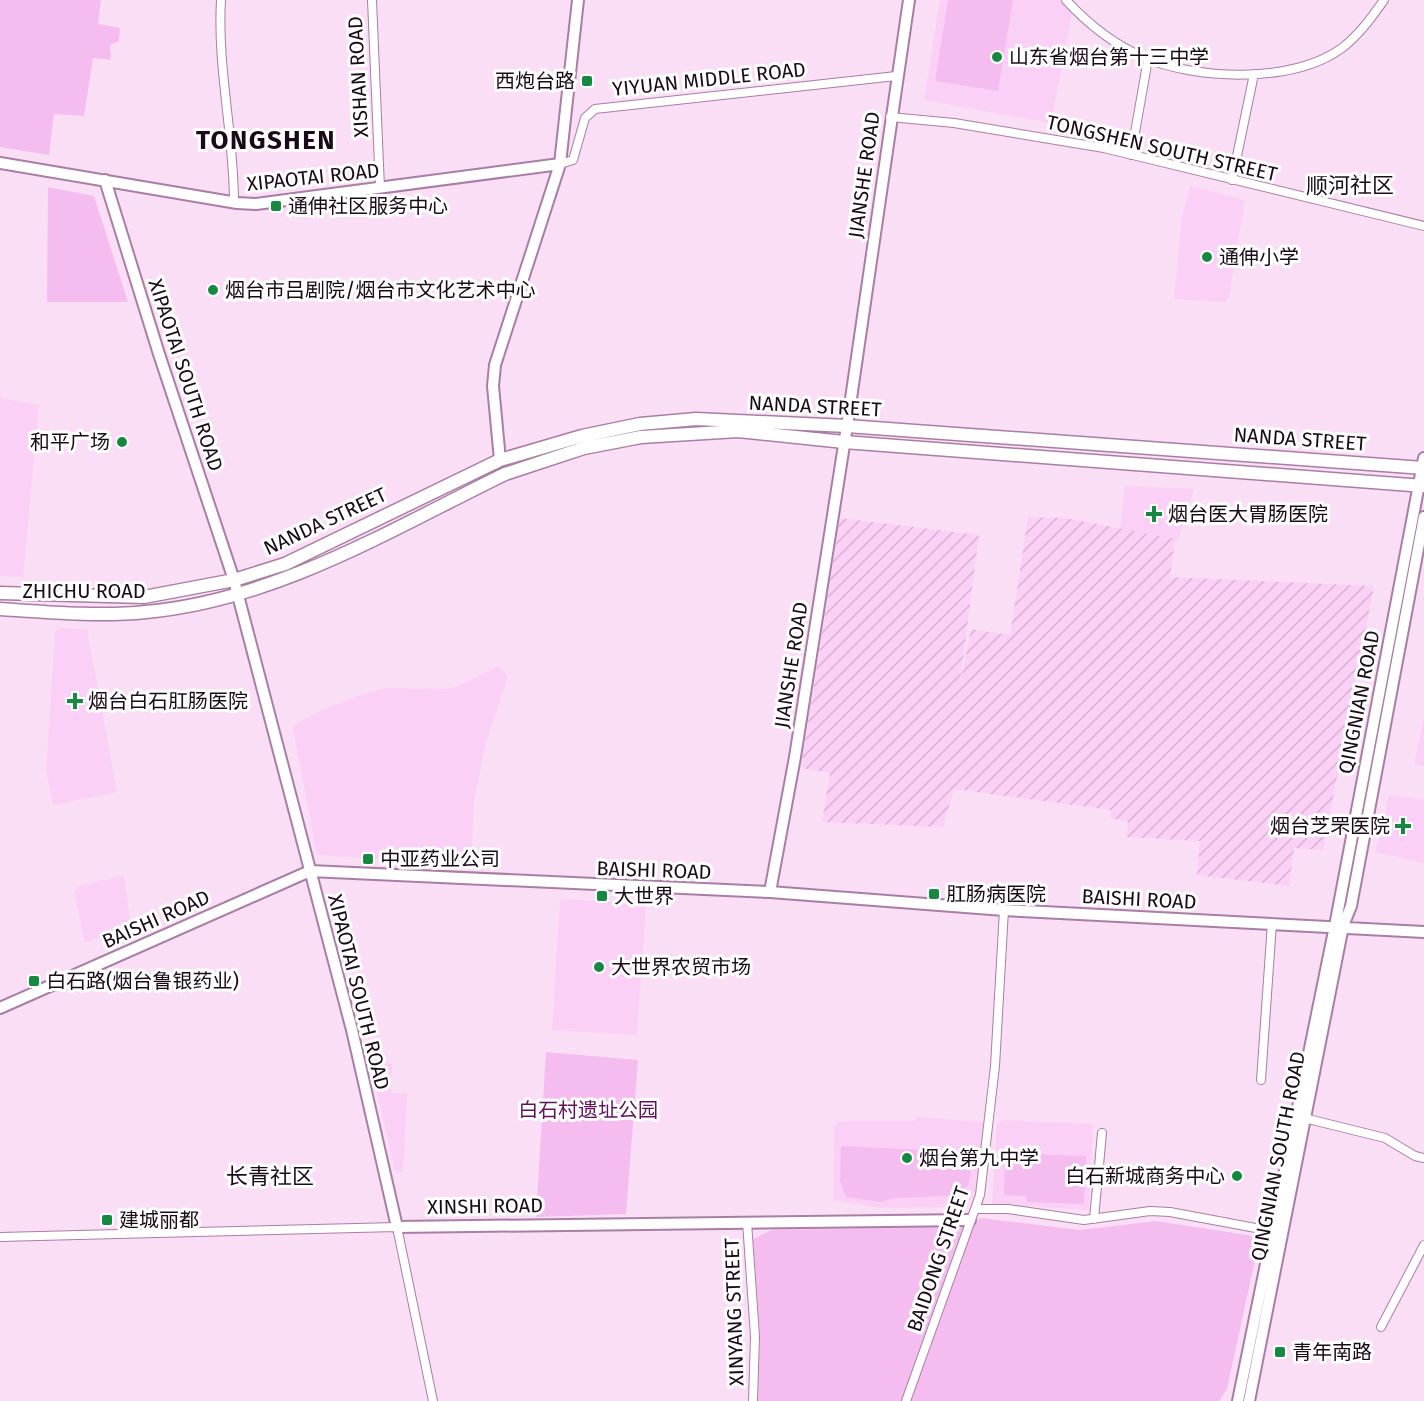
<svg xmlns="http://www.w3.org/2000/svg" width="1424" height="1401" font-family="'Fira Sans','Noto Sans SC',sans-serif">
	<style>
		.built { fill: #fbd0f6 }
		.industrial { fill: url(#industrial-furrows) }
		.green { fill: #f5bdef }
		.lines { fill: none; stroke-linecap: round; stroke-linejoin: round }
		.street-casing { stroke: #a97ea4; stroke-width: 10 }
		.secondary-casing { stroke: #a97ea4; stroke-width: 14 }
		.primary-casing { stroke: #a97ea4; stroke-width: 15 }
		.street { stroke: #fff; stroke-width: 8 }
		.secondary { stroke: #fff; stroke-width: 10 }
		.primary { stroke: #fff; stroke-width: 12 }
		.poi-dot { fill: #178841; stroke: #fff; stroke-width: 2 }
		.labels { text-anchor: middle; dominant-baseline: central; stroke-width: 6; stroke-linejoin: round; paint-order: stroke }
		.poi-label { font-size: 20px; fill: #1a0a19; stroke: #fff; text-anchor: start }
		.street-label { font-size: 20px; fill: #1a0a19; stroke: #fff }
		.park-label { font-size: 20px; fill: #5d145a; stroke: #fff }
		.quarter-label { font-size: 22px; fill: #1a0a19; stroke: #fff }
		.district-label { font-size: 26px; font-weight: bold; letter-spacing: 1.5px; fill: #1a0a19; stroke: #fff }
	</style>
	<defs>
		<pattern id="industrial-furrows" width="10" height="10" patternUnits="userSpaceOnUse" patternTransform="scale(1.5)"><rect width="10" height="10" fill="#fbd0f6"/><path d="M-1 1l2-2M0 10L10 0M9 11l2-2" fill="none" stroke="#d7b1d2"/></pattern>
	</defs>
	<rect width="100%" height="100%" fill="#fadef6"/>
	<path class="built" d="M940,0H1062L1072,14L1051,123L924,100Z
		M1190,186L1245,200L1229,297L1225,302L1174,299L1182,217Z
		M0,388L1,398L39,405L23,577L0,576Z
		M1125,486L1194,489L1178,541L1120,529Z
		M58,628L87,629L117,792L53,805L46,770L55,633Z
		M498,666L508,676L486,743L474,802L471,865L317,855L293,729L294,725L322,710L364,694L387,688L446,689L459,686Z
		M1424,717V766L1414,764Z
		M1389,795L1424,800V863L1375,852Z
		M120,876L124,877L131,925L85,943L74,892L80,886Z
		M560,899L646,904L637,1035L552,1030Z
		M370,1061L392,1064L391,1093H407L403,1172L395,1171Z
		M917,1117L985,1122L977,1188L973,1197L965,1204L955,1207L880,1208L833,1200L834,1128L838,1121H916Z
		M1005,1120L1093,1124L1089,1210L992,1204L997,1123Z"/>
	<path class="industrial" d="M1028,517L1065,518L1175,539L1170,577L1374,586L1323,850L1294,848L1289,886L1197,875L1200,841L1126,837L1128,822L1110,818L1111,810L954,789L943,827L822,822L830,773L801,768L840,518L979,535L959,690L971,629L1010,635Z"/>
	<path class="green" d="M0,0H101L98,24L120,28L119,41L110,45L111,60L93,58L84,116L54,114L49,155L0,147Z
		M948,0H1013L998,91L935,81Z
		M48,187L94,196L128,302H47Z
		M546,1052L638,1060L626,1214L536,1217Z
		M841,1146L966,1152L971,1173L968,1185L960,1193L950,1196L895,1198L880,1202L846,1197L840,1181Z
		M1005,1153L1086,1156L1084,1204L1027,1202L1026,1196L1004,1195Z
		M980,1218L1080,1230L1156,1221L1260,1237L1227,1389L1219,1401H758L760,1334L753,1239L772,1230L971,1226Z"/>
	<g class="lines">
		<defs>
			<path id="street" d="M221,0C217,68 234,135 234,202
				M372,0L380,188
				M1066,0C1088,24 1113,44 1143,57C1196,80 1293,84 1342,48C1359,35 1372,17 1384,0
				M890,117L954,123L1104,148L1424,226
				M1131,155L1148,59
				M560,164L573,160L585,118L595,109L896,76
				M1232,180L1254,74
				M1261,1080L1272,923
				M1304,1118L1385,1138L1415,1156L1424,1158
				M975,1209H1008L1084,1220L1150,1211L1170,1212L1272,1231
				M1094,1219L1102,1133
				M747,1222L755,1336L753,1401
				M0,1237L397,1227L433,1401
				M1381,1327L1424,1245
				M906,1401L980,1195L995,1066L1004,910"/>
			<path id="secondary" d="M0,163L237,203L256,204L560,164
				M105,180L159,354L234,580L352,1030L397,1227L970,1220
				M500,460L493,386L495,365L560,164L578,0
				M770,892L795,757L847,426L909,0
				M0,1008L310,871L770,892L1004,910L1424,932
				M1238,1401L1335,926L1424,458
				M1249,1401L1343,926L1351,906L1424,517"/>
			<path id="primary" d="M0,593L144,597L234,580L285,564L500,460L582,436L640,424L696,419L847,426L1424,468
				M0,609C45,612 101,617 146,612C276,600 390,530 505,474L584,448L641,437L738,431L844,442L1424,486"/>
		</defs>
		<use href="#street" class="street-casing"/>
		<use href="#secondary" class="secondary-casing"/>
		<use href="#primary" class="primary-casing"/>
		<use href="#street" class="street"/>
		<use href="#secondary" class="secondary"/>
		<use href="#primary" class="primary"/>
	</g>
	<g class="poi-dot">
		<circle cx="997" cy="57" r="6"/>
		<rect x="581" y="75" width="12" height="12" rx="3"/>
		<rect x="270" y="200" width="12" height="12" rx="3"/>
		<circle cx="1207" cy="257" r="6"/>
		<circle cx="213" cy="290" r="6"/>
		<circle cx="122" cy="442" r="6"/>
		<path d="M1151 505h6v6h6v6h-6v6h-6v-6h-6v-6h6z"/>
		<path d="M72 692h6v6h6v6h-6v6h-6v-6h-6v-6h6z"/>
		<path d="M1400 817h6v6h6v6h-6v6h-6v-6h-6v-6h6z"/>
		<rect x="362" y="853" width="12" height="12" rx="3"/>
		<rect x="928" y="888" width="12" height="12" rx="3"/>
		<rect x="596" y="890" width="12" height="12" rx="3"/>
		<circle cx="599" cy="967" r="6"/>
		<rect x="28" y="975" width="12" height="12" rx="3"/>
		<circle cx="907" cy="1158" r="6"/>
		<circle cx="1237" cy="1176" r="6"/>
		<rect x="101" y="1214" width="12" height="12" rx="3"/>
		<rect x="1274" y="1346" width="12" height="12" rx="3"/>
	</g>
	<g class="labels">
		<g class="poi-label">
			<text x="1009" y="57">山东省烟台第十三中学</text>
			<text x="575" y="81" text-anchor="end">西炮台路</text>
			<text x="288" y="206">通伸社区服务中心</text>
			<text x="1219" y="257">通伸小学</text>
			<text x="225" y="290">烟台市吕剧院/烟台市文化艺术中心</text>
			<text x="110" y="442" text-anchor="end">和平广场</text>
			<text x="1168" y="514">烟台医大胃肠医院</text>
			<text x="88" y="701">烟台白石肛肠医院</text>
			<text x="1390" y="826" text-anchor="end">烟台芝罘医院</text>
			<text x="380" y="859">中亚药业公司</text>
			<text x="946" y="894">肛肠病医院</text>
			<text x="614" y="896">大世界</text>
			<text x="611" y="967">大世界农贸市场</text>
			<text x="46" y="981">白石路(烟台鲁银药业)</text>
			<text x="919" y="1158">烟台第九中学</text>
			<text x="1225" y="1176" text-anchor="end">白石新城商务中心</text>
			<text x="119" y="1220">建城丽都</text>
			<text x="1292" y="1352">青年南路</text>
		</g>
		<g class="street-label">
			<text transform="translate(358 77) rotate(-93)">XISHAN ROAD</text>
			<text transform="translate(709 79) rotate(-6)">YIYUAN MIDDLE ROAD</text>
			<text transform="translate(1162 148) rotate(13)">TONGSHEN SOUTH STREET</text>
			<text transform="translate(864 175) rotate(-82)">JIANSHE ROAD</text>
			<text transform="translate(313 177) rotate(-6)">XIPAOTAI ROAD</text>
			<text transform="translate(186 375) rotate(72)">XIPAOTAI SOUTH ROAD</text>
			<text transform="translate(815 406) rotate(3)">NANDA STREET</text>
			<text transform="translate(1300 439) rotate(4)">NANDA STREET</text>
			<text transform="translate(325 521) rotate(-25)">NANDA STREET</text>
			<text x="84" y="591">ZHICHU ROAD</text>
			<text transform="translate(791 665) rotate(-81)">JIANSHE ROAD</text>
			<text transform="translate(1359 702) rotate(-79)">QINGNIAN ROAD</text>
			<text transform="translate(654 870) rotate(2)">BAISHI ROAD</text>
			<text transform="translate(1139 899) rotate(3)">BAISHI ROAD</text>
			<text transform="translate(156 919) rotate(-24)">BAISHI ROAD</text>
			<text transform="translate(359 992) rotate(76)">XIPAOTAI SOUTH ROAD</text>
			<text transform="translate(1278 1156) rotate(-79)">QINGNIAN SOUTH ROAD</text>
			<text transform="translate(485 1206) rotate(-1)">XINSHI ROAD</text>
			<text transform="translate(938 1259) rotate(-71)">BAIDONG STREET</text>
			<text transform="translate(734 1312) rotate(-92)">XINYANG STREET</text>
		</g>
		<g class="park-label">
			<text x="588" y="1110">白石村遗址公园</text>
		</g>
		<g class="quarter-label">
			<text x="1350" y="185">顺河社区</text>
			<text x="270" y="1176">长青社区</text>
		</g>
		<g class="district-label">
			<text x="266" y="140">TONGSHEN</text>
		</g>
	</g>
</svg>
